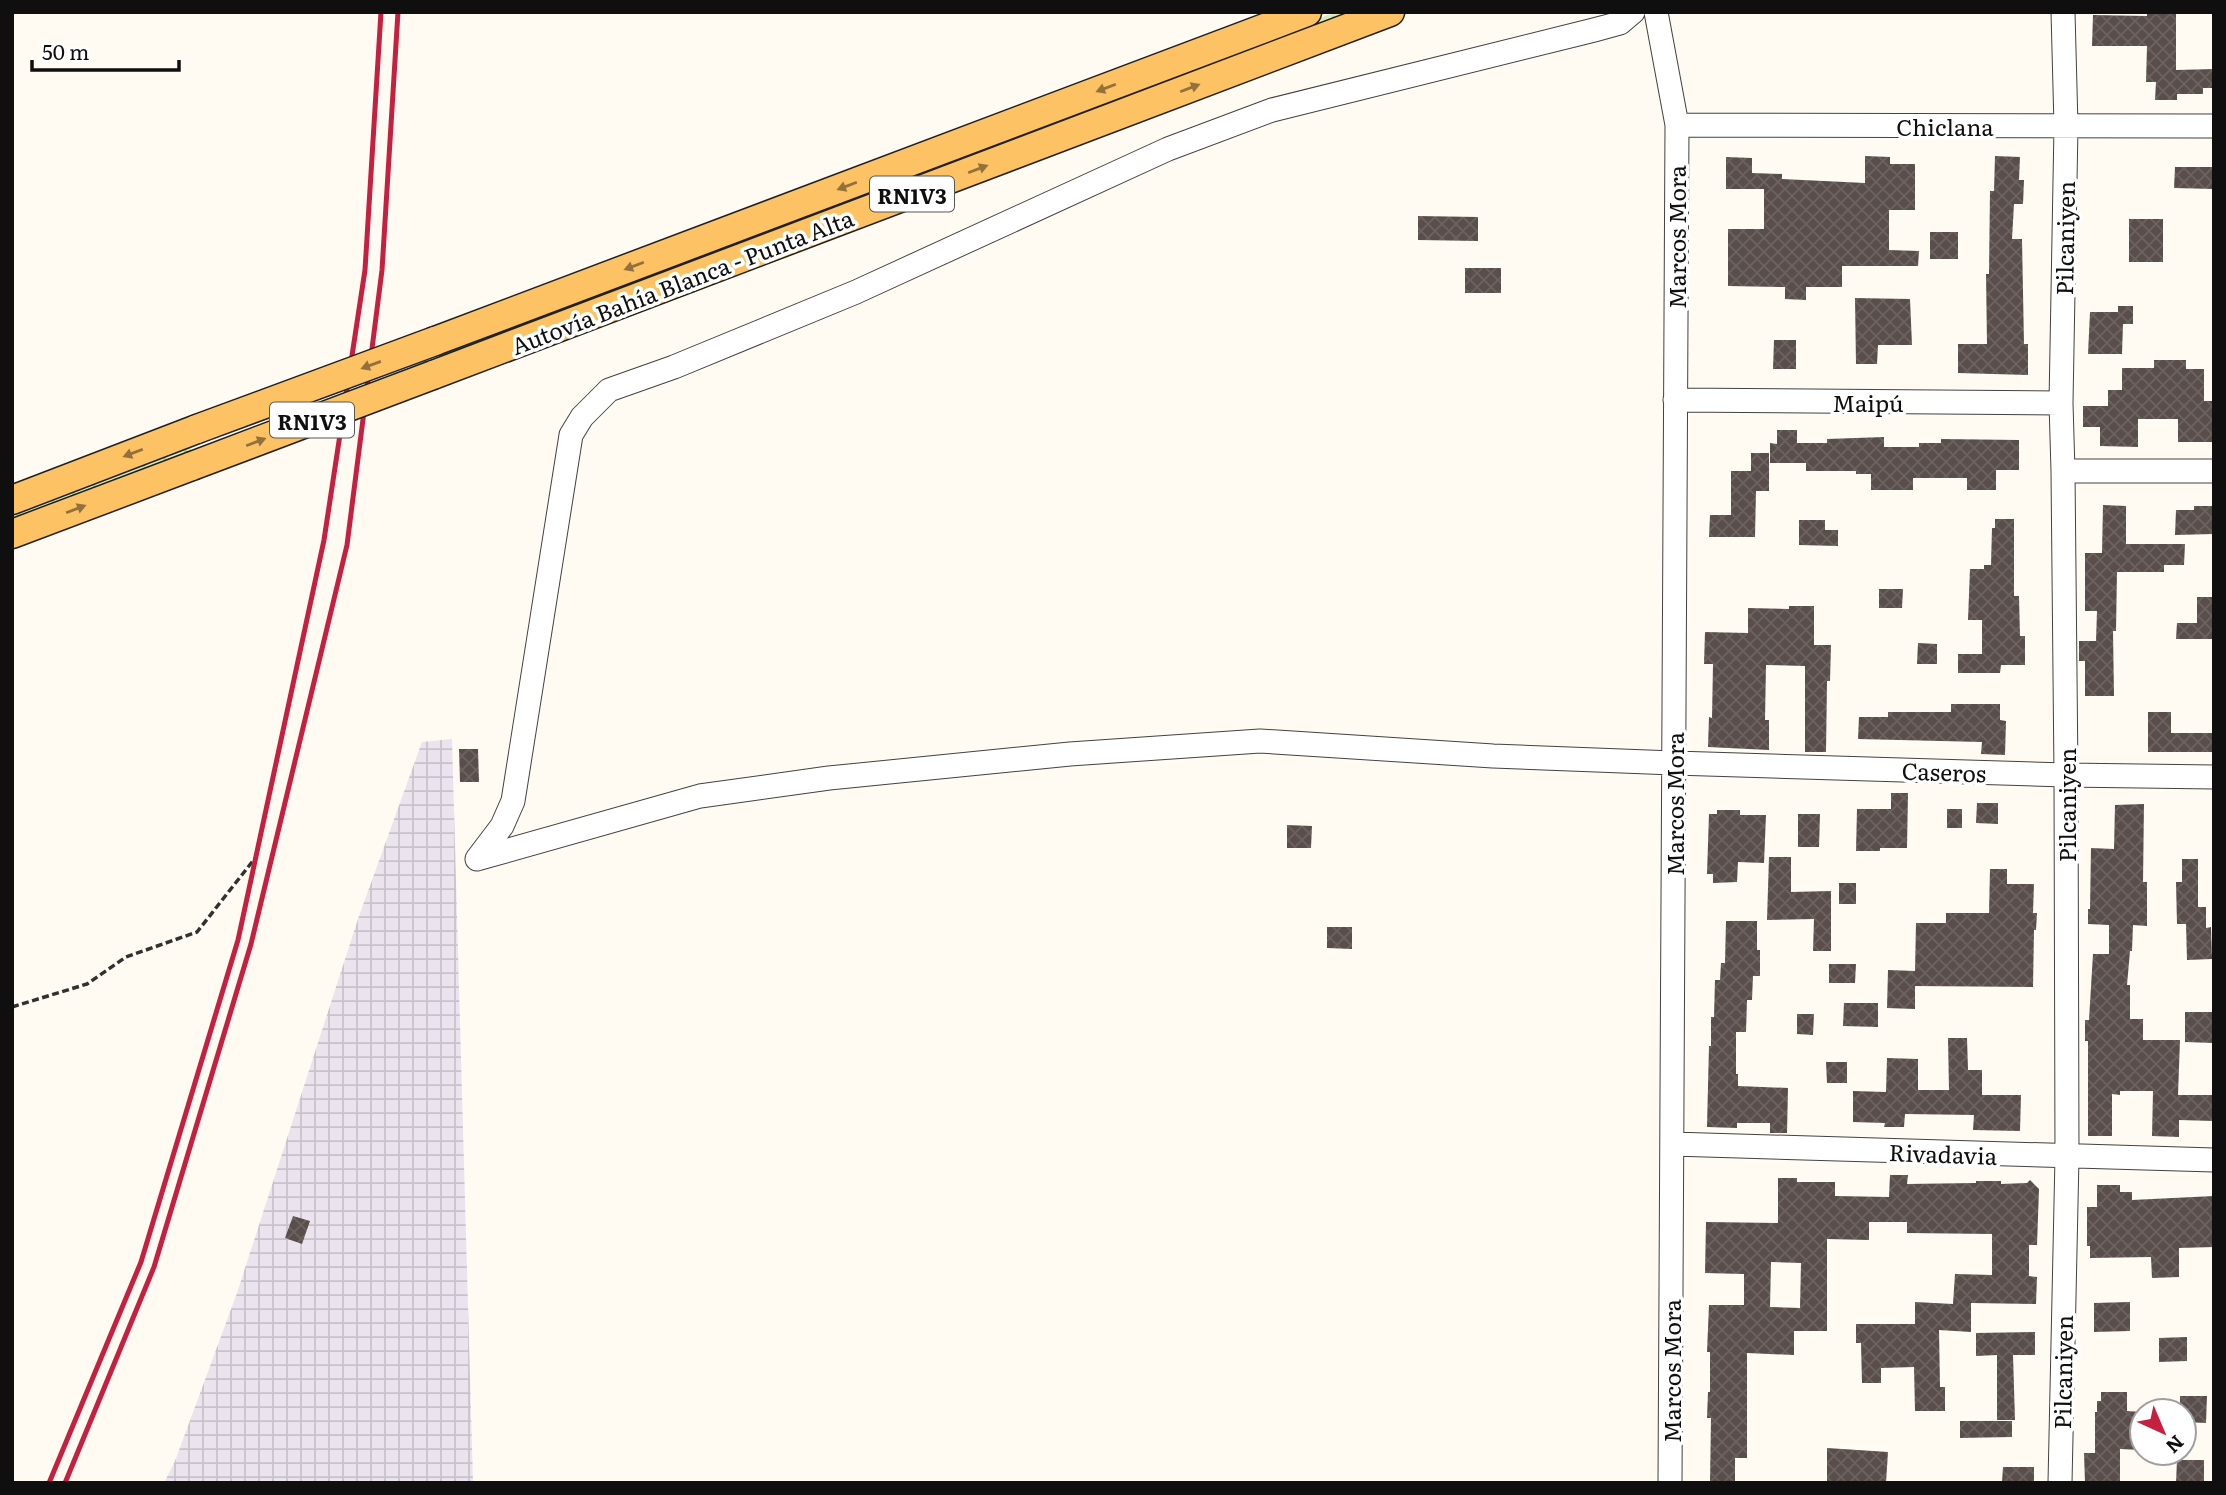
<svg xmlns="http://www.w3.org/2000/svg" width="2226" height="1495" font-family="Literata,serif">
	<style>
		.industrial { fill: url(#industrial-grid) }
		.grass { fill: url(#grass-dots) }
		.building { fill: url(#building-cross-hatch); fill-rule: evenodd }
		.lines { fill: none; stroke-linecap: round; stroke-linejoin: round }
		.minor-casing { stroke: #424242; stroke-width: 25 }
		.major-casing { stroke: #202020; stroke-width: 31 }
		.path { stroke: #313131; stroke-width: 3.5; stroke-dasharray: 7 3.5; stroke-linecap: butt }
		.minor { stroke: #fff; stroke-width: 23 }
		.major { stroke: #fdc263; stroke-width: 28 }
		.rail { stroke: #c62040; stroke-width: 5 }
		.major-bridge-casing { stroke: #202020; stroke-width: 31; stroke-linecap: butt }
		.major-bridge { stroke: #fdc263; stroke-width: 28 }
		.oneway { fill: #92713d }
		.labels { text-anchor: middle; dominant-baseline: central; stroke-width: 7; stroke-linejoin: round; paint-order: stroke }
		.shield { fill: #fff; stroke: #575757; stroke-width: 2 }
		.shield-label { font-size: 21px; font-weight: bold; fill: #0f0f0f }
		.street-label { font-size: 23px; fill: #0f0f0f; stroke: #fff }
	</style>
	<defs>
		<pattern id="industrial-grid" width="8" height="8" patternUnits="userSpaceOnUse" patternTransform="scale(1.75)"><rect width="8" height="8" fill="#ebe4ee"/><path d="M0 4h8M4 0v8" fill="none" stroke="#c8c2cb"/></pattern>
		<pattern id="grass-dots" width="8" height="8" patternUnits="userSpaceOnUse" patternTransform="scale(1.75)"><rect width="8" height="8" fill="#daecb9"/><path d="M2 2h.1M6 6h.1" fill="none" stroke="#bac99e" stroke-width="1.8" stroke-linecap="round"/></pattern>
		<pattern id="building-cross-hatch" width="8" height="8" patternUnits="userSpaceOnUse" patternTransform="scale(1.75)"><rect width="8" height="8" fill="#594e4b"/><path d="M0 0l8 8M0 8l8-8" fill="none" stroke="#6c6361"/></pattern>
	</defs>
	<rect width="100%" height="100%" fill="#fffaf2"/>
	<path class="industrial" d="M452,739L473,1483H164L175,1461L237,1293L359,916L422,742Z"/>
	<path class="grass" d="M1336,12H1368L435,360L434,357L440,352Z
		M187,447L191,448L192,451L12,522V513Z"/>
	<path class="building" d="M2147,12H2176V70L2214,69V88H2203V94H2177V100H2155L2156,82H2146L2147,46H2092L2093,15L2147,16Z
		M1865,156L1890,157V164H1915V210H1889V250L1919,251L1918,266H1842V287H1806V300L1785,299V287L1728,286V229H1764V189H1726V157L1752,158V173L1782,174V179L1865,183Z
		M1995,156L2020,157L2019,180H2024L2023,204H2014L2012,239H2022L2024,344H2028V375L1958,373V344H1987L1986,274H1989L1990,191H1994Z
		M2175,167H2214V189L2174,188Z
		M1418,216L1478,217V241L1418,240Z
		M2129,219H2163V262H2129Z
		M1930,232H1958V259H1930Z
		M1465,268H1501V293H1465Z
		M1855,298L1910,299L1912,345H1878L1877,364H1856Z
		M2118,306H2133V324H2123L2122,354H2088L2090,312H2118Z
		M1774,340H1796V369H1773Z
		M2154,360H2186V369H2204V401H2214V442H2178V419H2138V447L2100,446V427H2083V406H2108V390H2122V368H2154Z
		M1777,430H1797V443H1827V439L1884,437V447H1919V443H1941V439L2019,440V470H1996V490H1967V478H1913V490H1871V474H1856V471H1806V463H1770V443L1777,444Z
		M1751,453H1769V491H1756L1755,537H1709L1710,515H1731V471H1751Z
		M2103,505L2126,506V544H2185L2184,565H2164V572H2117L2116,631H2113L2114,696H2085V661H2079V641H2096L2097,611H2085V553H2102Z
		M2194,506H2214V534L2175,535L2176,510H2194Z
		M1995,519H2014V596H2019L2020,636H2025V665H2001L2000,673H1958V654H1982V620H1968L1970,569H1984V565H1991L1992,528H1995Z
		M1799,520H1825V530H1838V546L1799,545Z
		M1879,589H1903L1902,608H1879Z
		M2197,597H2214V639H2176L2177,623H2197Z
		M1789,606H1814V645H1831L1830,681H1827L1826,752H1805V666L1766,665L1765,720H1769V750L1708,747L1709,717L1712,718L1713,664H1704L1705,632L1748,633V608L1789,609Z
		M1918,643L1937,644V664H1917Z
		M1951,704H2000V720L2006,721L2005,755L1981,754L1982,742L1858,739L1859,717H1888V712H1951Z
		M2148,712H2171V733H2214V752H2148Z
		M459,749H478L479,782H460Z
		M1891,793H1908L1907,848H1880V851H1856L1857,809H1891Z
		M1977,803H1998V824L1976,823Z
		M2144,804L2143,882H2147V926L2133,925L2132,951H2130L2127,985H2130V1019H2143V1040H2180L2178,1095H2214V1121L2179,1120V1137L2152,1136L2153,1091H2120V1095L2112,1094V1136H2088V1041H2085V1020H2089L2093,954H2109V925L2088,924V909H2090L2091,848L2114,849L2115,805Z
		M1947,809H1962V828H1947Z
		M1717,810H1740V815H1766L1764,863L1738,862L1737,882L1713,883V874H1707L1709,814H1717Z
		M1798,814H1820L1819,847H1798Z
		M1287,825L1312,826L1311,848H1287Z
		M1769,857H1791V892L1831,891V951H1813L1814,919L1767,920Z
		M2182,859H2198V907H2206V928L2211,927L2212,959L2187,960L2186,924H2177L2176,882H2182Z
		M1990,869H2007V884H2034L2033,913H2037L2036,930H2034L2033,987L1915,986V1009L1887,1008L1888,970L1915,971L1916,923H1946V913H1989Z
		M1839,883H1856V904H1839Z
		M1726,921H1757V950H1760V976H1753L1752,1000H1747L1746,1032H1736V1074H1738V1086L1788,1088L1787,1133H1770V1123H1737V1128L1707,1127L1709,1046H1711V1017H1714L1715,980H1720L1721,963H1725Z
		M1327,927H1352V949L1327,948Z
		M1829,964H1856L1855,983H1829Z
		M1844,1003H1878V1027L1843,1026Z
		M2185,1012H2214V1043L2185,1042Z
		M1797,1014H1814L1813,1035L1797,1034Z
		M1948,1038H1967L1968,1070H1982V1095H2021L2020,1131L1973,1130L1974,1115L1905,1114L1904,1127H1884L1885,1123L1853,1122V1091L1886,1092L1887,1058L1918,1059V1090H1949Z
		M1826,1062H1847V1083H1827Z
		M1890,1175H1908L1907,1184L1976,1183V1181H2001V1184L2027,1183L2030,1180L2039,1189L2037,1245H2029V1276L2037,1277L2036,1304L1971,1303V1332L1939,1330L1940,1387H1945V1411H1915L1914,1367L1881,1368V1383H1862L1861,1343H1856V1324H1915V1302L1953,1304L1955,1274L1992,1275V1234L1907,1233V1222H1869V1240L1827,1239V1331H1794V1355L1747,1353V1458H1735V1483H1710L1711,1418H1707L1708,1392H1710V1352H1707L1709,1305H1744V1274L1705,1273L1706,1222L1778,1223V1178H1797V1182H1835V1196L1889,1197ZM1771,1262L1801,1263L1800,1308L1770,1307Z
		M2097,1185H2120V1192H2132V1200L2214,1196V1247L2179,1248V1277L2152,1278L2151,1257L2090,1258V1246H2087V1207H2097Z
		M293,1216L310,1221L302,1244L285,1238Z
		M2130,1302V1331L2094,1332V1303Z
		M2035,1332V1355H2013L2015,1420H1997V1355L1976,1356V1333Z
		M2187,1337V1361L2159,1362V1338Z
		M2101,1392H2127V1411L2142,1412V1450L2120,1449V1483H2085L2084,1453H2095V1412H2097V1401H2101Z
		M2180,1396H2207L2206,1423L2184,1422V1411H2180Z
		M1960,1421H2012V1437L1960,1438Z
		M1827,1448L1888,1452L1886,1483L1827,1482Z
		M2177,1460H2204V1483H2176Z
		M2003,1467H2034V1482H2002Z"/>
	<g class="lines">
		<defs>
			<path id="minor" d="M1656,12L1677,125L1670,1483
				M1677,125L2214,126
				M1675,400L2061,403
				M2063,471H2214
				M477,859L700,796L829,778L1070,754L1260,741L1493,756L1674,763L2066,775L2214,777
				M477,859L502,826L513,801L571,435L582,417L609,390L674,367L856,292L1168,149L1272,110L1594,30L1620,23L1633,12
				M1672,1144L2214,1160
				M2060,1483L2067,1157L2066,775L2063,471L2061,403L2066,126L2063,12"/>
			<path id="major" d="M435,341L1307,12
				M433,375L1390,12
				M12,500L197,429
				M12,534L192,466"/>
		</defs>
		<use href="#minor" class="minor-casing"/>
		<use href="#major" class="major-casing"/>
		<path class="path" d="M12,1007L87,984L126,957L197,932L256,857"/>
		<use href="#minor" class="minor"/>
		<use href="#major" class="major"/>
		<path class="rail" d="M49,1483L141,1262L238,940L324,540L365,270L381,12
			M65,1483L154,1267L251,944L347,545L382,270L398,12"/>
		<defs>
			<path id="major-bridge" d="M197,429L435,341
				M192,466L433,375"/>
		</defs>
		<use href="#major-bridge" class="major-bridge-casing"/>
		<use href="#major-bridge" class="major-bridge"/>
	</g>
	<defs><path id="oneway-solid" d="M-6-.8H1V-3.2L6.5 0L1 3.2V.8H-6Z" transform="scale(1.75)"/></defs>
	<g class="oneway">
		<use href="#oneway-solid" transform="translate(1106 88) rotate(159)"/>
		<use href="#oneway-solid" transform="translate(1190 88) rotate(-21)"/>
		<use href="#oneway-solid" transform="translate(978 169) rotate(-21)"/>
		<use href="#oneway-solid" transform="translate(847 186) rotate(159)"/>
		<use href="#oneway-solid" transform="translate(634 266) rotate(159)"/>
		<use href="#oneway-solid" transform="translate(371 365) rotate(160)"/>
		<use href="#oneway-solid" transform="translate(256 442) rotate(-21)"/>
		<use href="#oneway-solid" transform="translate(133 453) rotate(159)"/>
		<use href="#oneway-solid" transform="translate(76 509) rotate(-21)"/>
	</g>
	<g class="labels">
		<g class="shield">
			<rect x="870" y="176.5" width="84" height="35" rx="5"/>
			<rect x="270" y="402.5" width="84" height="35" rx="5"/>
		</g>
		<g class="shield-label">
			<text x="912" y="194">RN1V3</text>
			<text x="312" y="420">RN1V3</text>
		</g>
		<g class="street-label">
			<text x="1945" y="126">Chiclana</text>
			<text transform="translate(1676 237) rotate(-90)">Marcos Mora</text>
			<text transform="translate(2064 238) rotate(-89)">Pilcaniyen</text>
			<text transform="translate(682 281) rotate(-21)">Autovía Bahía Blanca - Punta Alta</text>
			<text x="1868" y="402">Maipú</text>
			<text transform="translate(1944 771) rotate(2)">Caseros</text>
			<text transform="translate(1674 804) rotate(-90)">Marcos Mora</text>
			<text transform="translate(2066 805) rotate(-90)">Pilcaniyen</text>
			<text transform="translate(1943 1153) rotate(2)">Rivadavia</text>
			<text transform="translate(1671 1371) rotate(-90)">Marcos Mora</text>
			<text transform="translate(2062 1372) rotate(-89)">Pilcaniyen</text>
		</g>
	</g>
	<rect width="2226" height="1495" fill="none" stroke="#0f0f0f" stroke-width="28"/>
	<g transform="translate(2163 1432) rotate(136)"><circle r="33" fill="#ffffff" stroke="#9f9f9f" stroke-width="2"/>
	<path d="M0-5L12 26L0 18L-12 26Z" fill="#c62040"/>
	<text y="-10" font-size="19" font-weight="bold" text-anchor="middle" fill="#0f0f0f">N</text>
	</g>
	<path d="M32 60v10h147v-10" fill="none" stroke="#0f0f0f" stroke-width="3.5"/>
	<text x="42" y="60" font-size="21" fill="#0f0f0f" stroke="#ffffff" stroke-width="5" paint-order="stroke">50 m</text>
</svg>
